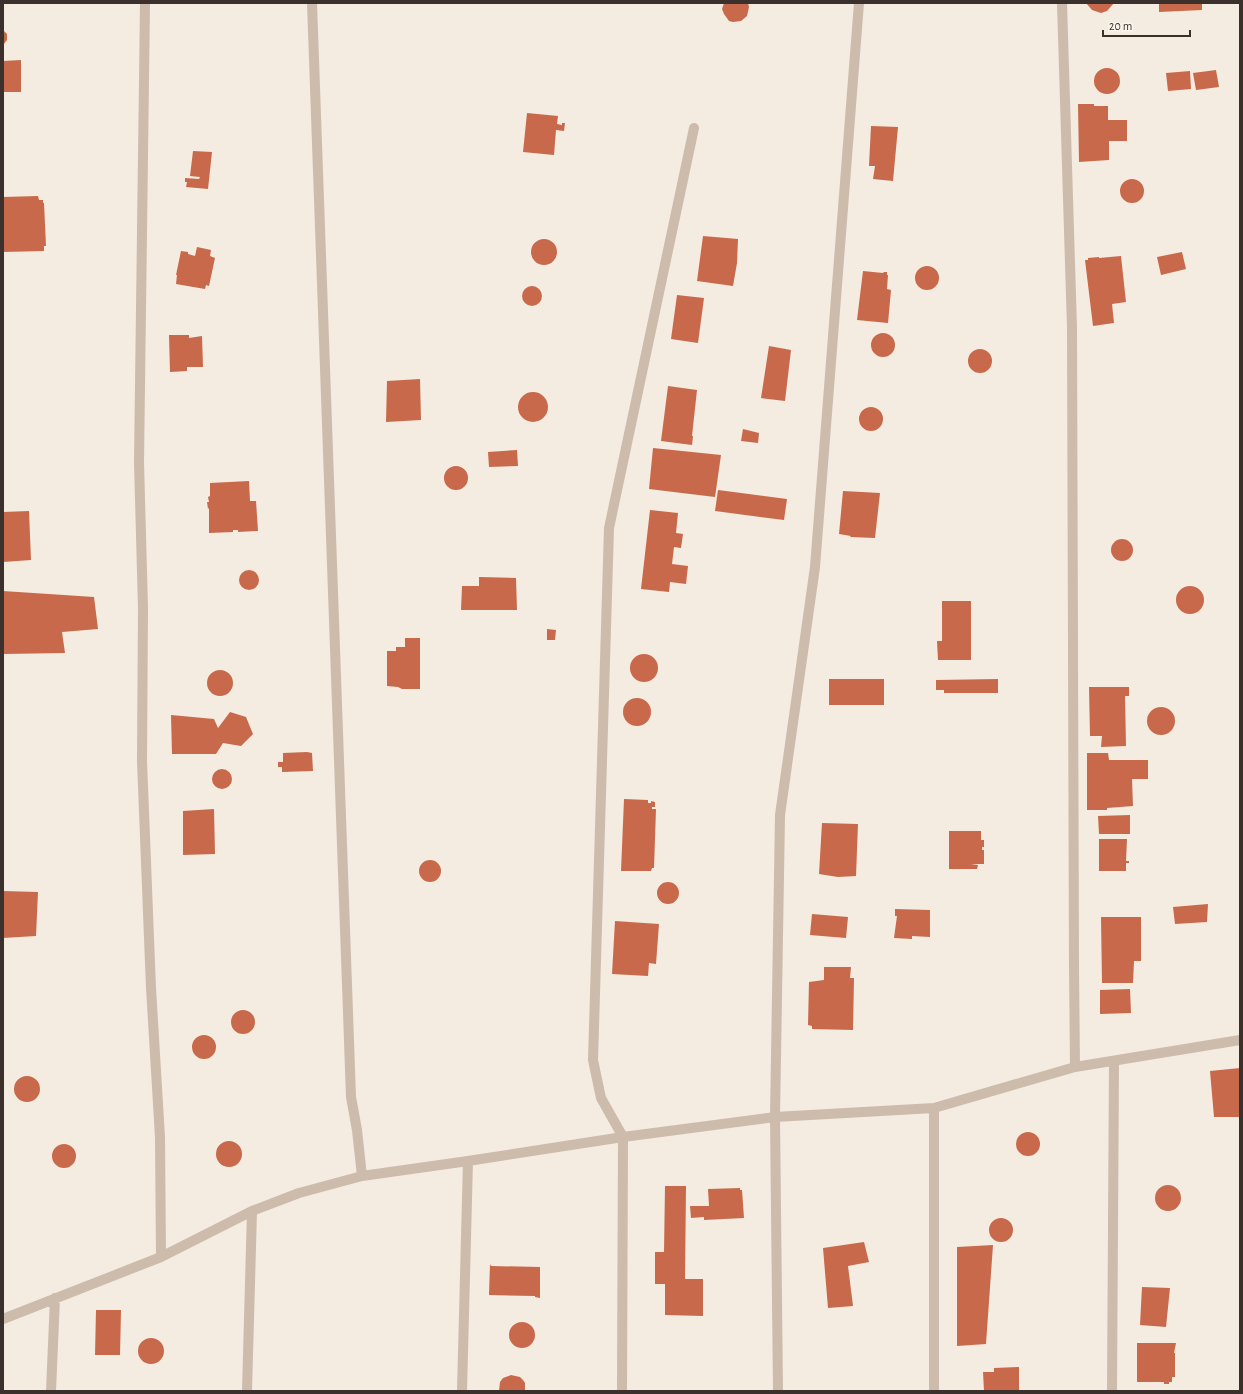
<svg xmlns="http://www.w3.org/2000/svg" width="1243" height="1394" font-family="'Alegreya Sans',sans-serif">
	<style>
		.building { fill: #c8694b }
		.lines { fill: none; stroke-linecap: round; stroke-linejoin: round }
		.street { stroke: #cdbbac; stroke-width: 10 }
	</style>
	<rect width="100%" height="100%" fill="#f4ebe1"/>
	<path class="building" d="M724,3H748L749,7L747,16L741,21L733,22L729,21L724,14L722,9Z
		M1086,3H1114L1107,11L1101,13L1092,10Z
		M1159,3H1202V10L1159,12Z
		M3,30L7,34V40L3,45Z
		M21,60V92H3V61Z
		M1094 81a13 13 0 1 1 26 0a13 13 0 1 1-26 0Z
		M1216,70L1219,87L1196,90L1193,73Z
		M1190,71L1191,89L1168,91L1166,73Z
		M1078,104H1094V106H1108V120H1127V141H1109V160L1079,162Z
		M527,113L558,116L557,124L562,125V123H565L564,131L556,130L554,155L523,152Z
		M871,126L898,127L893,181L873,179L875,166H869Z
		M193,151L212,152L208,189L186,187L187,182H185V178L199,179L200,177L190,176Z
		M1120 191a12 12 0 1 1 24 0a12 12 0 1 1-24 0Z
		M38,196L39,200H43V203H44L46,246H44V251L3,252V197Z
		M703,236L738,239L737,263L733,286L697,281Z
		M531 252a13 13 0 1 1 26 0a13 13 0 1 1-26 0Z
		M197,247L211,250L210,256L215,258L209,286L206,285L205,289L176,284L177,275H176L181,251L188,252V254L195,256Z
		M1182,252L1186,269L1161,275L1157,257Z
		M1121,256L1126,302L1112,304L1114,323L1093,326L1085,260H1088V258L1099,257V258Z
		M915 278a12 12 0 1 1 24 0a12 12 0 1 1-24 0Z
		M863,271L883,273L884,272H887V275H888L887,289L891,290L888,323L857,320Z
		M522 296a10 10 0 1 1 20 0a10 10 0 1 1-20 0Z
		M677,295L704,298L698,343L671,339Z
		M871 345a12 12 0 1 1 24 0a12 12 0 1 1-24 0Z
		M169,335H189V338L202,336L203,367H187V371L170,372Z
		M769,346L791,350L785,401L761,398Z
		M968 361a12 12 0 1 1 24 0a12 12 0 1 1-24 0Z
		M420,379L421,420L386,422L387,381Z
		M668,386L697,390L692,436H693L692,445L661,441Z
		M518 407a15 15 0 1 1 30 0a15 15 0 1 1-30 0Z
		M859 419a12 12 0 1 1 24 0a12 12 0 1 1-24 0Z
		M743,429L759,433L758,443L741,441Z
		M653,448L721,455L715,497L649,489Z
		M517,450L518,466L489,467L488,452Z
		M444 478a12 12 0 1 1 24 0a12 12 0 1 1-24 0Z
		M249,481L250,501H256L258,531L238,532V530H233V532L209,533V508L208,509L207,502H209L208,497L210,496V483Z
		M718,490L787,499L784,520L715,511Z
		M843,491L880,493L875,538L850,537L851,536L839,534Z
		M650,510L678,513L676,533L683,534L681,548L674,547L672,564L688,566L686,584L670,582L669,592L641,589Z
		M29,511L31,560L3,562V512Z
		M1111 550a11 11 0 1 1 22 0a11 11 0 1 1-22 0Z
		M239 580a10 10 0 1 1 20 0a10 10 0 1 1-20 0Z
		M479,577L516,578L517,610H461L462,586H479Z
		M1176 600a14 14 0 1 1 28 0a14 14 0 1 1-28 0Z
		M3,591L94,597L98,629L62,632L65,653L3,654Z
		M942,601H971V660H938L937,641H942Z
		M547,629L556,630L555,640H547Z
		M405,638H420V689H402L398,687L387,686V651H396V647H405Z
		M630 668a14 14 0 1 1 28 0a14 14 0 1 1-28 0Z
		M207 683a13 13 0 1 1 26 0a13 13 0 1 1-26 0Z
		M829,679H884V705H829Z
		M998,679V693H944V690H936V680Z
		M1089,687H1129V696H1125L1126,746L1101,747L1102,736H1090Z
		M623 712a14 14 0 1 1 28 0a14 14 0 1 1-28 0Z
		M1147 721a14 14 0 1 1 28 0a14 14 0 1 1-28 0Z
		M230,712L246,717L253,734L241,746L223,743L216,754H172L171,715L214,719L218,728Z
		M307,752L312,753L313,771L282,772V767H278V762H283V753Z
		M1087,753H1108L1109,760H1148V779H1132L1133,806L1107,808V810H1087Z
		M212 779a10 10 0 1 1 20 0a10 10 0 1 1-20 0Z
		M624,799L648,800V803H651V801L655,802V807H652V809H656L654,868H652L651,871H621Z
		M214,809L215,854L183,855V811Z
		M1130,815V834H1099L1098,816Z
		M822,823L858,824L856,876L838,877L819,874Z
		M949,831H981V840H984V847H982V850H984V864H971L978,865L977,869H949Z
		M1099,839H1127L1126,861H1129V863H1126V871H1099Z
		M419 871a11 11 0 1 1 22 0a11 11 0 1 1-22 0Z
		M657 893a11 11 0 1 1 22 0a11 11 0 1 1-22 0Z
		M3,891L38,892L36,936L3,938Z
		M1208,904L1207,922L1175,924L1173,907Z
		M895,909L930,910V937L912,936V939L894,938L897,916H895Z
		M812,914L848,917L846,938L810,935Z
		M1101,917H1141V961H1134L1133,983H1102Z
		M615,921L659,924L656,964L649,963L648,976L612,974Z
		M824,967H851L850,978H854L853,1030L812,1029V1026L808,1025L809,982L824,980Z
		M1130,989L1131,1013L1100,1014V990Z
		M231 1022a12 12 0 1 1 24 0a12 12 0 1 1-24 0Z
		M192 1047a12 12 0 1 1 24 0a12 12 0 1 1-24 0Z
		M1240,1068V1117H1214L1210,1071Z
		M14 1089a13 13 0 1 1 26 0a13 13 0 1 1-26 0Z
		M1016 1144a12 12 0 1 1 24 0a12 12 0 1 1-24 0Z
		M216 1154a13 13 0 1 1 26 0a13 13 0 1 1-26 0Z
		M52 1156a12 12 0 1 1 24 0a12 12 0 1 1-24 0Z
		M1155 1198a13 13 0 1 1 26 0a13 13 0 1 1-26 0Z
		M665,1186H686L685,1279H703V1316L665,1315V1284H655V1252H664Z
		M740,1188V1190H742L744,1218L704,1220V1217L691,1218L690,1206H709L708,1189Z
		M989 1230a12 12 0 1 1 24 0a12 12 0 1 1-24 0Z
		M864,1242L869,1262L848,1266L853,1306L828,1308L823,1248Z
		M993,1245L986,1344L957,1346V1247Z
		M490,1264L491,1266L540,1267V1298L535,1297V1296L489,1295Z
		M1142,1287L1170,1288L1166,1327L1140,1325Z
		M96,1310H121L120,1355H95Z
		M509 1335a13 13 0 1 1 26 0a13 13 0 1 1-26 0Z
		M138 1351a13 13 0 1 1 26 0a13 13 0 1 1-26 0Z
		M1137,1343H1176L1174,1353H1175V1377H1172V1382H1169V1384H1164V1382H1137Z
		M1019,1367V1391H984L983,1372H994V1368Z
		M511,1375L520,1377L523,1380L525,1383V1391H499L500,1382L503,1378Z"/>
	<g class="lines">
		<path class="street" d="M145,3L139,462L143,608L142,761L151,988L160,1137L161,1257
			M312,3L351,1097L357,1130L362,1176
			M1062,3L1072,328L1074,970L1075,1067
			M934,1108V1391
			M3,1319L161,1257L252,1211L299,1193L362,1176L468,1161L623,1137L775,1117L934,1108L1075,1067L1240,1040
			M51,1391L55,1298
			M247,1391L252,1211
			M462,1391L468,1161
			M622,1391L623,1137L601,1098L593,1060L609,528L694,128
			M778,1391L775,1117L780,815L815,567L859,3
			M1112,1391L1114,1061"/>
	</g>
	<rect width="1243" height="1394" fill="none" stroke="#3b302b" stroke-width="8"/>
	<path d="M1103 30v6h87v-6" fill="none" stroke="#3b302b" stroke-width="2"/>
	<text x="1109" y="30" font-size="12" fill="#3b302b" stroke="#fbf5ee" stroke-width="3" paint-order="stroke">20 m</text>
</svg>
